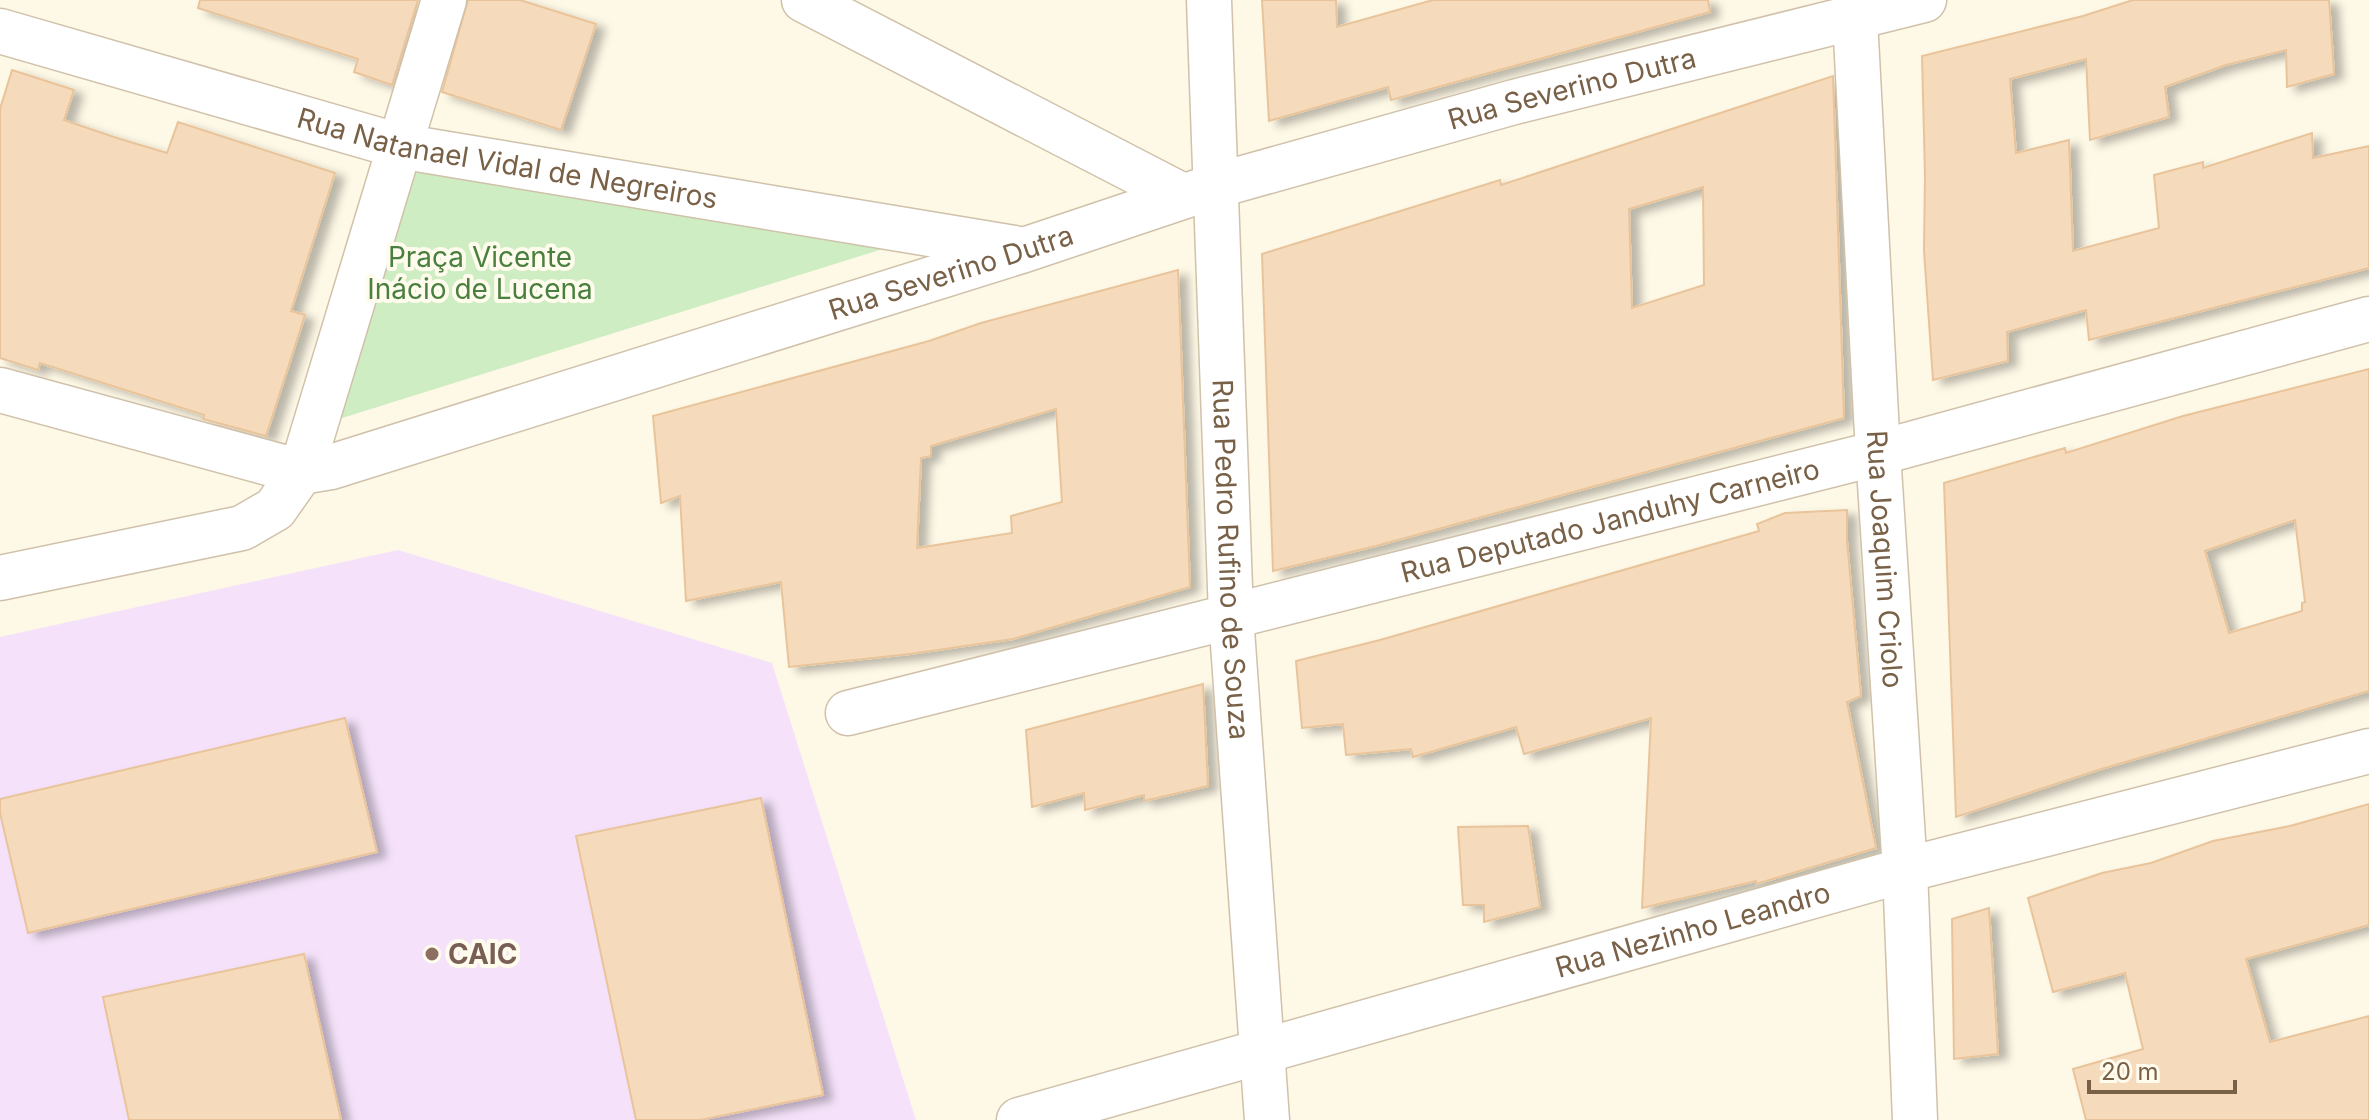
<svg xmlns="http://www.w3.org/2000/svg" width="2369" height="1120" font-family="Inter,sans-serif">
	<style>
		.education { fill: #f5e2fa }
		.green { fill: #ceedc3 }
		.building { fill: #f5dbbb; stroke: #e9c49b; stroke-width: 2; fill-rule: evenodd; filter: url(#shadow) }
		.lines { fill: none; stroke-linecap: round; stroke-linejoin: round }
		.street-casing { stroke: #d0c1aa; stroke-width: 47 }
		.street { stroke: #fff; stroke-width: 44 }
		.education-dot { fill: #8d6e63; stroke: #fffbed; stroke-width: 3 }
		.labels { text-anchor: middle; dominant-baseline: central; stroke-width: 8; stroke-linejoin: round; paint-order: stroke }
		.street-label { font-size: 28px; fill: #796148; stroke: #fffbed }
		.park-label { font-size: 28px; fill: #49803f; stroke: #fffbed }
		.education-label { font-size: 28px; font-weight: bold; fill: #785e54; stroke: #fffbed; text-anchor: start }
	</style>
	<defs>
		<filter id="shadow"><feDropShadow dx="9" dy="5" stdDeviation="4" flood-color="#0004"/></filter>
	</defs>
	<rect width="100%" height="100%" fill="#fef8e6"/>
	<path class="education" d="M398,550L772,663L916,1120H0V637Z"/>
	<path class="green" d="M410,165L889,247L339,419Z"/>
	<path class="building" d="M200,0H418L392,85L354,72L358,59L198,8Z
		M468,0H520L596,24L561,130L442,92Z
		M1262,0H1336L1337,27L1433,0H1708L1710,12L1391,100L1388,87L1269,121Z
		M2133,0H2329L2334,74L2287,87L2286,50L2226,65L2165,87L2169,117L2090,140L2086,59L2010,79L2016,153L2069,140L2073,251L2159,228L2154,175L2203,162V168L2312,133L2313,158L2369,146V268L2089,340L2086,310L2007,332L2008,361L1933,380L1924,251L1925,175L1922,56L2083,16Z
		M12,70L74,90L64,120L117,138L167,153L178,122L335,173L291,311L305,315L266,436L203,419L204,415L40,363L38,370L0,358V109Z
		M1833,76L1844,418L1376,546L1273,571L1262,254L1500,180L1501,185ZM1703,187L1704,285L1632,308L1629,209Z
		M1178,270L1190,587L1013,639L910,654L789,667L781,582L686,601L680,496L661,503L653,416L929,341L981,323ZM1056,409L1062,502L1011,516L1012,533L917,548L921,458L931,456V446Z
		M2369,369V691L2098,770L1956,817L1944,483L2065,448L2066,453L2183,416ZM2295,520L2305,602L2302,603V611L2229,633L2205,551Z
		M1847,510V541L1861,696L1847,702L1876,848L1756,884V881L1642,908L1651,718L1524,754L1516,727L1413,757L1411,749L1346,755L1343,724L1302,728L1296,661L1380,640L1759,531L1757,524L1785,513Z
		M1203,684L1208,786L1144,801V795L1085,810L1084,793L1032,807L1026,730Z
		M345,718L377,852L28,933L0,813V799Z
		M761,798L823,1095L700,1120H636L576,836Z
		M2369,804V925L2246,959L2270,1042L2369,1016V1120H2086L2073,1069L2143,1049L2125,973L2053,992L2028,898L2102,873L2151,863L2213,841L2290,826Z
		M1528,826L1540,907L1484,922V905H1463L1458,827Z
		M1989,908L1998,1054L1954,1059L1952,919Z
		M304,954L341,1120H129L103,997Z"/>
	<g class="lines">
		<defs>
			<g id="street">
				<path d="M804,0L1183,196"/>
				<path id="s1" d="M1209,0L1231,616L1267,1120"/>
				<path id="s2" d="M1854,0L1878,453L1905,870L1915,1120"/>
				<path id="s3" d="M0,31L399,146L1014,248"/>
				<path id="s4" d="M0,390L301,472L331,467L1024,250L1215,186L1514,102L1924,0"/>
				<path d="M0,578L242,528L275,509L301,472L444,0"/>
				<path id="s5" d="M848,713L1878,453L2369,319"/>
				<path id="s6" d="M1019,1120L1905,870L2369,751"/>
			</g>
		</defs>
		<use href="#street" class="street-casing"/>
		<use href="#street" class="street"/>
	</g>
	<circle class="education-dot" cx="432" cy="954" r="8"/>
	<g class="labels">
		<g class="street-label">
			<text stroke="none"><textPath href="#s4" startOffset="1640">Rua Severino Dutra</textPath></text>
			<text stroke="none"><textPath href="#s3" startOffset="524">Rua Natanael Vidal de Negreiros</textPath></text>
			<text stroke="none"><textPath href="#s4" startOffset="992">Rua Severino Dutra</textPath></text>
			<text stroke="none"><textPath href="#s5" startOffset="786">Rua Deputado Janduhy Carneiro</textPath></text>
			<text stroke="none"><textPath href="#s1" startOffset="560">Rua Pedro Rufino de Souza</textPath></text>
			<text stroke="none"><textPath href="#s2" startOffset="560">Rua Joaquim Criolo</textPath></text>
			<text stroke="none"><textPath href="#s6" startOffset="700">Rua Nezinho Leandro</textPath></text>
		</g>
		<g class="park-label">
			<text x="480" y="257">Praça Vicente<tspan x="480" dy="32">Inácio de Lucena</tspan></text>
		</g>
		<g class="education-label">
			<text x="448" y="954">CAIC</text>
		</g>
	</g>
	<path d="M2089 1080v12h146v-12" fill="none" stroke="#796148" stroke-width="4"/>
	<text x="2101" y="1080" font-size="24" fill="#796148" stroke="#fffbed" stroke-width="6" paint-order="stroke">20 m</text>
</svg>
